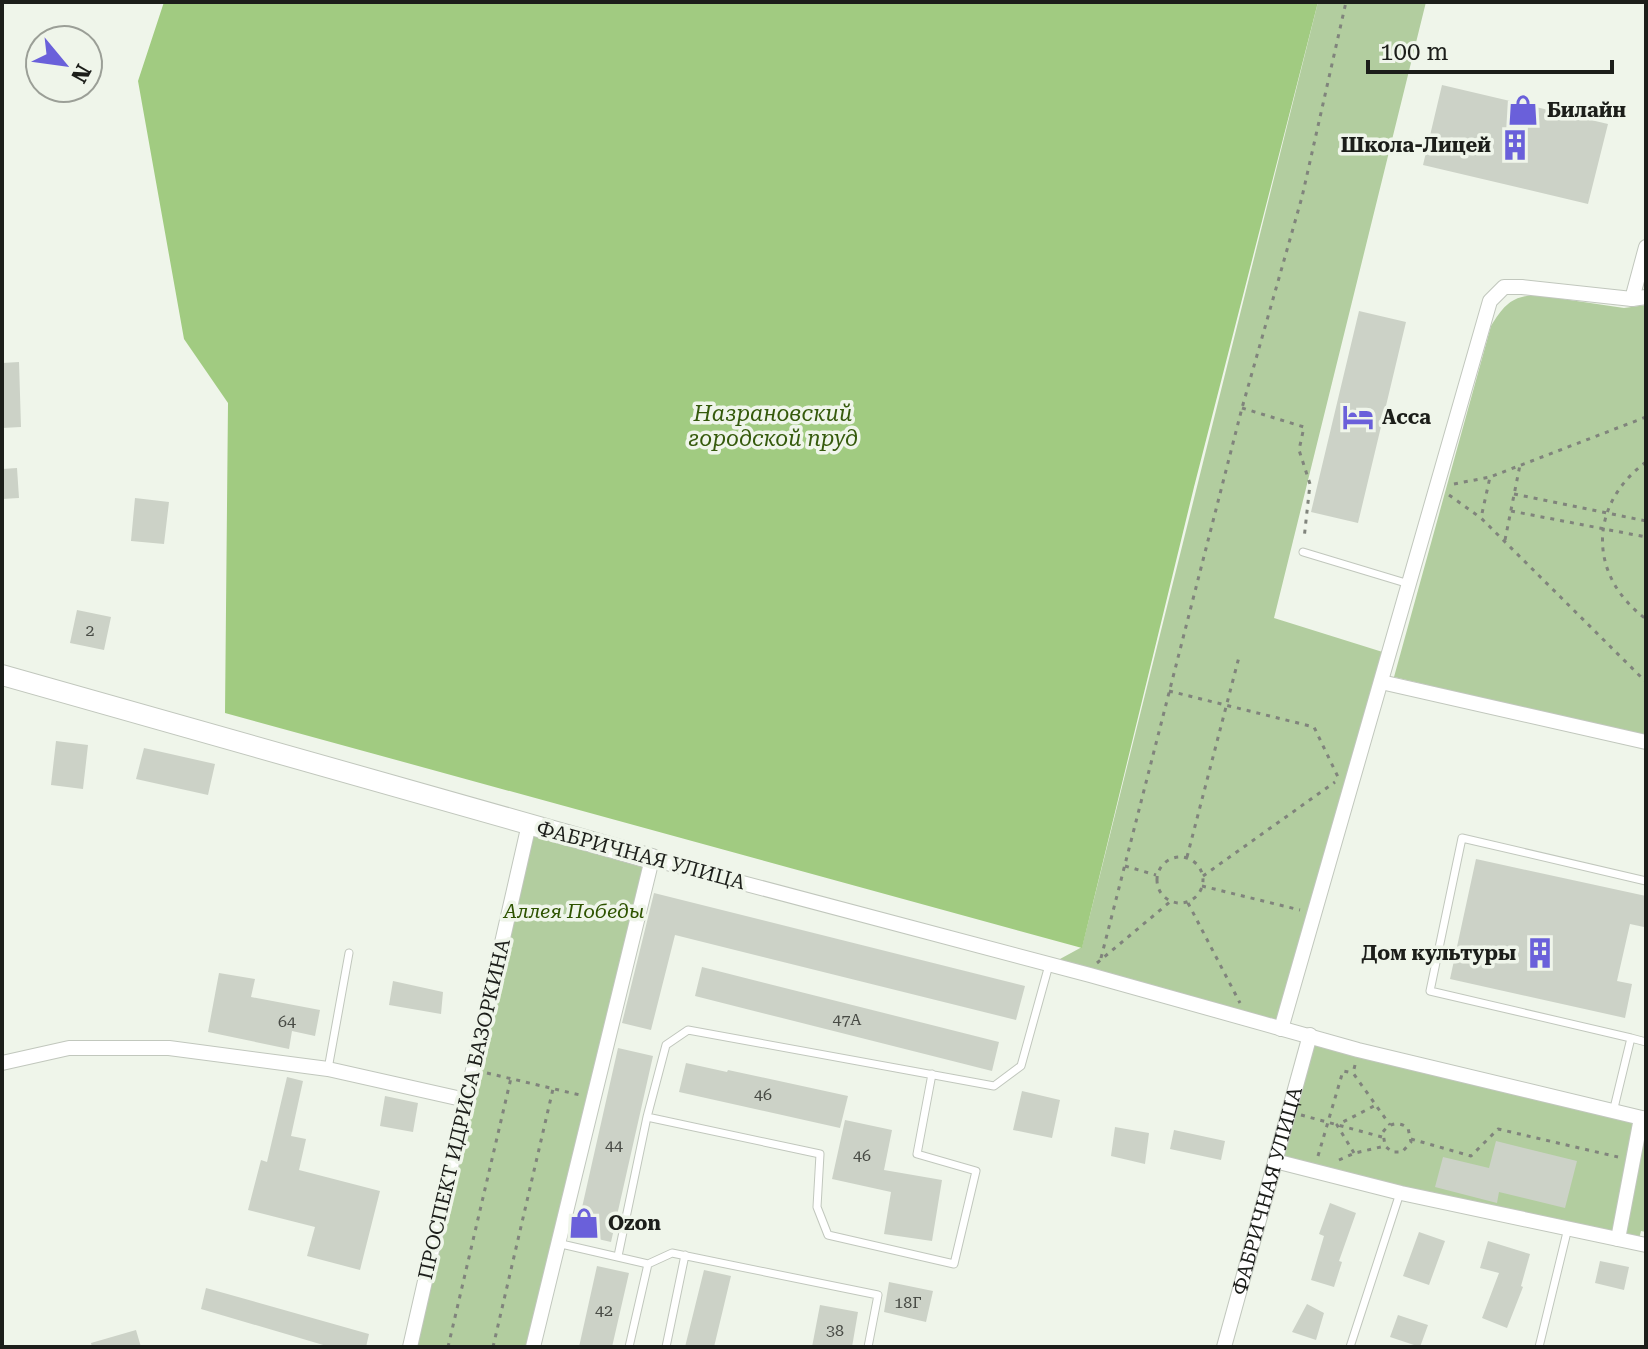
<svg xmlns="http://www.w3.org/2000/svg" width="1648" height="1349" font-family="'Roboto Serif',serif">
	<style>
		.green { fill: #b2cd9f }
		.water { fill: #a1cb81 }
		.building { fill: #ccd2c7 }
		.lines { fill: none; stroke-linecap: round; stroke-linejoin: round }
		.lane-casing { stroke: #c1c7bd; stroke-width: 9 }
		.street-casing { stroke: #c1c7bd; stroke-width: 16 }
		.secondary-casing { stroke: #c1c7bd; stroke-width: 22 }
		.path { stroke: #80847c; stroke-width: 3; stroke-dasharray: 4 6; stroke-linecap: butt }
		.lane { stroke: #fff; stroke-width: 7 }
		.street { stroke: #fff; stroke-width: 14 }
		.secondary { stroke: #fff; stroke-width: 20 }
		.labels { text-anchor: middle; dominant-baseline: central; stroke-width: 7; stroke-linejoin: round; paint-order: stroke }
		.number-label { font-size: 16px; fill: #484b45 }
		.poi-label { font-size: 20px; font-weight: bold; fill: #1c1e1a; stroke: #eff5ea; text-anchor: start }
		.street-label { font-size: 20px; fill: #1c1e1a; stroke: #eff5ea }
		.park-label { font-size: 20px; font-style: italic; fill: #2e5300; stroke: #eff5ea }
		.water-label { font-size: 22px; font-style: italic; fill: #355a0c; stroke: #eff5ea }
	</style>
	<rect width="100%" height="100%" fill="#eff5ea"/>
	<path class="green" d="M1318,2H1426L1274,618L1389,654L1281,1029L1049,965L1082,947Z
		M1536,295L1624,308L1646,305V737L1394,677L1491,326C1504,305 1512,296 1536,295Z
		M529,824L652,859L533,1347H409Z
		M1310,1035L1646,1119V1232L1641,1231L1638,1243L1275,1161Z"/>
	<path class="water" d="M164,2H1318L1194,487L1082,948L225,713L228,403L184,339L138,81Z"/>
	<path class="building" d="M1442,85L1608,124L1588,204L1423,165Z
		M1359,311L1406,322L1358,523L1311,512Z
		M19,362L21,427L2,428V363Z
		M17,468L19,498L2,499V469Z
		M135,498L169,502L164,544L131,541Z
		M77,610L111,617L104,650L70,643Z
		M56,741L88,745L83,789L51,785Z
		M144,748L215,764L208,795L136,779Z
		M1476,859L1646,896L1644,927L1630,924L1617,981L1632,984L1625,1018L1450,979Z
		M654,893L1025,986L1016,1020L675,935L651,1030L622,1023Z
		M702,967L999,1042L992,1071L695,996Z
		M219,973L255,979L251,997L320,1010L315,1036L292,1031L289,1049L208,1032Z
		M393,981L443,992L441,1014L389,1005Z
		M618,1048L653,1056L611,1242L576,1234Z
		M686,1063L727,1072L728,1070L848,1096L840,1128L679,1092Z
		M287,1077L303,1081L291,1136L306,1139L299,1170L380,1191L360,1270L307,1256L315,1227L248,1210L261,1160L267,1162Z
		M1022,1091L1060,1100L1052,1138L1013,1130Z
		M385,1096L418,1103L413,1132L380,1126Z
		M845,1120L892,1130L884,1170L942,1180L932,1241L884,1234L891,1192L832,1179Z
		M1115,1127L1149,1133L1145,1164L1111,1156Z
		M1174,1130L1225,1141L1221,1160L1170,1149Z
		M1496,1141L1577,1161L1565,1208L1499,1192L1497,1203L1435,1187L1443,1157L1489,1168Z
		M1330,1203L1356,1213L1339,1261L1342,1262L1334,1287L1311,1280L1324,1236L1319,1234Z
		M1419,1232L1445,1241L1429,1285L1403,1276Z
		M1488,1241L1530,1254L1521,1286L1523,1287L1507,1328L1482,1318L1499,1273L1480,1268Z
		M1600,1261L1629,1267L1624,1290L1595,1283Z
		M597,1266L629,1273L612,1347H579Z
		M704,1270L731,1276L714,1347H685Z
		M889,1282L933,1291L926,1322L884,1312Z
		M206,1288L369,1334L366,1347H330L201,1309Z
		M1307,1304L1324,1313L1316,1340L1292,1332Z
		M820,1305L858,1312L852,1347H812Z
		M1398,1315L1428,1325L1420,1347L1390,1337Z
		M136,1330L141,1347H92L91,1343Z"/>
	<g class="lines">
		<defs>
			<path id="lane" d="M1303,552L1409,584
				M1631,1038L1646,1042
				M328,1069L349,953
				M1613,1112L1631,1038L1430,991L1462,838L1646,881
				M647,1117L820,1154L817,1207L828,1235L954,1264L976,1171L917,1154L932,1074
				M557,1243L648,1264L672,1253L878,1295L868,1347
				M618,1256L647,1117L666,1045L688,1030L994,1086L1021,1066L1049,965
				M629,1347L648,1264
				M666,1347L685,1255
				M1350,1347L1400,1193
				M1539,1347L1568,1228"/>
			<g id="street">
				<path d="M1632,299L1646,247"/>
				<path d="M1381,682L1646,742"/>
				<path d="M1281,1029L1490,301L1504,287H1522L1632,299L1646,297"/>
				<path d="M2,1063L69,1048H169L328,1069L466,1100"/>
				<path d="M1275,1161L1401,1193L1646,1245"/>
				<path d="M1618,1239L1641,1118"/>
				<path d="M410,1347L529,824"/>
				<path d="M533,1347L652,859L1090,975L1358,1050L1646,1119"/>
				<path id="s1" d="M1224,1347L1310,1035"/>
			</g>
			<path id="secondary" d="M2,675L652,859"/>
		</defs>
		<use href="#lane" class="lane-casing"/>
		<use href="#street" class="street-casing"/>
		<use href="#secondary" class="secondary-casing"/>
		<path class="path" d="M1242,408L1304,427L1299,450L1310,484L1304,539
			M1646,417L1490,477L1481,518L1646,682
			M1646,462C1588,505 1588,576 1646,619
			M1454,484L1490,477
			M1514,494L1646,521
			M1449,495L1481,518
			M1511,511L1646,537
			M1505,540L1520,465
			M1169,691L1314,727L1338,777
			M1187,857L1239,657
			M1157 880a23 23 0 1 1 46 0a23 23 0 1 1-46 0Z
			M1125,866L1156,875
			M1203,876L1335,782
			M1202,886L1300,910
			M1188,903L1240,1003
			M1101,958L1242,408L1302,197L1346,2
			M1097,963L1171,901
			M1355,1065L1353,1073L1390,1125
			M487,1073L580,1095
			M1301,1115L1382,1137
			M1411,1139L1471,1156L1498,1129L1618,1157
			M1354,1153L1337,1125L1376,1105
			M1318,1156L1343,1071L1353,1073
			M1339,1160L1355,1153L1385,1146L1392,1152H1402L1411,1142L1408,1128C1399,1121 1389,1123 1383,1132L1385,1146
			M448,1347L511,1078
			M493,1347L553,1089"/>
		<use href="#lane" class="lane"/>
		<use href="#street" class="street"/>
		<use href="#secondary" class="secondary"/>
	</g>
	<defs>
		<symbol id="shop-bare" viewBox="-9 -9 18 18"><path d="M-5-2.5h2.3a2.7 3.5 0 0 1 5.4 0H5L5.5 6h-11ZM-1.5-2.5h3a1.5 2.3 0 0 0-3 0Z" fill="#6a60da" stroke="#eff5ea" stroke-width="2.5" paint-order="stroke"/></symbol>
		<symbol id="building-bare" viewBox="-9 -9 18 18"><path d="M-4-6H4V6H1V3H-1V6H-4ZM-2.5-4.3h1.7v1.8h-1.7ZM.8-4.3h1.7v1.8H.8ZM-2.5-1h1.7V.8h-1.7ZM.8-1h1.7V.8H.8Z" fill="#6a60da" stroke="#eff5ea" stroke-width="2.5" paint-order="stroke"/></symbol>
		<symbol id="hotel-bare" viewBox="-9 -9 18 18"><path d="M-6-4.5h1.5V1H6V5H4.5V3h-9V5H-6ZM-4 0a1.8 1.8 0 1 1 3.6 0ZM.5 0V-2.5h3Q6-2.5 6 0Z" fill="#6a60da" stroke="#eff5ea" stroke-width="2.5" paint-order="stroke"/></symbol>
	</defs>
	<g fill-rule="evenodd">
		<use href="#shop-bare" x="1501" y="88" width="44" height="44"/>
		<use href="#building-bare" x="1493" y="123" width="44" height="44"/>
		<use href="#hotel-bare" x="1336" y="395" width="44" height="44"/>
		<use href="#building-bare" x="1518" y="931" width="44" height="44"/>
		<use href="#shop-bare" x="562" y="1201" width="44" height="44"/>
	</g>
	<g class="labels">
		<g class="number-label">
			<text x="90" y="630">2</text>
			<text x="847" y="1019">47А</text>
			<text x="287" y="1021">64</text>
			<text x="763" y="1094">46</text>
			<text x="614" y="1145">44</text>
			<text x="862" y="1155">46</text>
			<text x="908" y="1302">18Г</text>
			<text x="604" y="1310">42</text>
			<text x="835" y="1330">38</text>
		</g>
		<g class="poi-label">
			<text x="1547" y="110">Билайн</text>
			<text x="1491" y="145" text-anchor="end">Школа-Лицей</text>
			<text x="1382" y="417">Асса</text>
			<text x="1516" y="953" text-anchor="end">Дом культуры</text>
			<text x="608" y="1223">Ozon</text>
		</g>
		<g class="street-label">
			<text transform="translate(641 855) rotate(15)">ФАБРИЧНАЯ УЛИЦА</text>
			<text transform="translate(464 1109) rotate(-77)">ПРОСПЕКТ ИДРИСА БАЗОРКИНА</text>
			<text stroke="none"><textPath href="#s1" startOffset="162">ФАБРИЧНАЯ УЛИЦА</textPath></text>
		</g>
		<g class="park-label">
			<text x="574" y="911">Аллея Победы</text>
		</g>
		<g class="water-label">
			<text x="773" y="413">Назрановский<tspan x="773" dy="25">городской пруд</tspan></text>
		</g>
	</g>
	<rect width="1648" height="1349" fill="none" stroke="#1c1e1a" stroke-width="8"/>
	<g transform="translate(64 64) rotate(119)"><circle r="38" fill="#eff5ea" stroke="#9b9f97" stroke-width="2"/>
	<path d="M0-6L14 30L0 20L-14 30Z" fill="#6a60da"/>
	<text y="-12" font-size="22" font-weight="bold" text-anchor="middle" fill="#1c1e1a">N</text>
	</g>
	<path d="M1368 60v12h244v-12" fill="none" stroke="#1c1e1a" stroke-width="4"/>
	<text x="1380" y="60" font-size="24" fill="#1c1e1a" stroke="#eff5ea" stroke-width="6" paint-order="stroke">100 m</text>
</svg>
